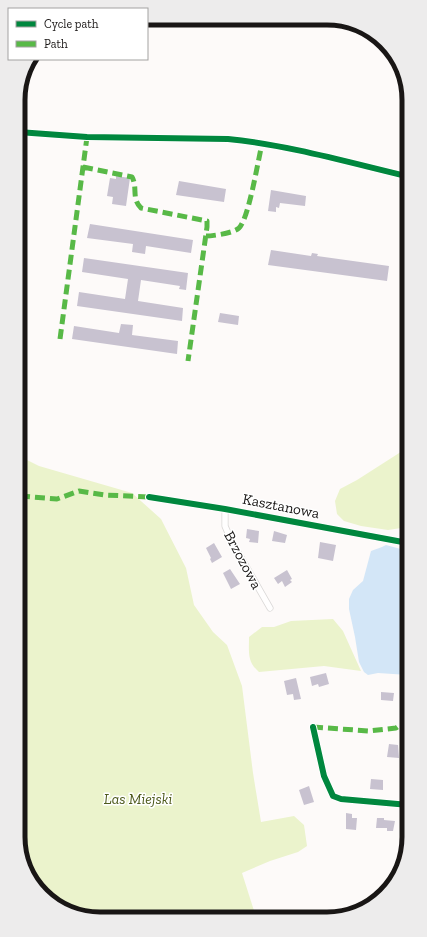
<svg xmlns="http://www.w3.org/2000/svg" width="427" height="937" font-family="'Zilla Slab',serif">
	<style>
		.green { fill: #ebf3cc }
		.water { fill: #d3e6f7 }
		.building { fill: #c8c2d0 }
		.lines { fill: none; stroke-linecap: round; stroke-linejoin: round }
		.minor-casing { stroke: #dad8d7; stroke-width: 7 }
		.minor { stroke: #fffefe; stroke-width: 5.5 }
		.quiet { stroke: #58b947; stroke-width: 5; stroke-dasharray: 10 5; stroke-linecap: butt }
		.cycleway-casing { stroke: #fff; stroke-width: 8 }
		.cycleway { stroke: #00873e; stroke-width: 6 }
		.labels { text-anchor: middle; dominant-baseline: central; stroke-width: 3; stroke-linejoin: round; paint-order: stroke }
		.street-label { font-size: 15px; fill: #191615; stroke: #fff }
		.park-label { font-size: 15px; font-style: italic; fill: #4f5b1d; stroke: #fff }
		.rim { fill: none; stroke: #191615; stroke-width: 5 }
	</style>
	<rect width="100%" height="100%" fill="#fdfaf9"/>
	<path class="green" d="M407,448L408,527L388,530L361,526L344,521L337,514L335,501L340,489L357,480Z
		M19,456L39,466L132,493L161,519L186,568L194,605L213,632L227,645L242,686L253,773L261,822L294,816L304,825L307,846L298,852L270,861L242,873L256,917H85L46,898L21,858Z
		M333,619L343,631L361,671L324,666L259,672C247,662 249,652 249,637L262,627H274L291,621Z"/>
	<path class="water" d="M386,545L408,551V675L378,673L368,675L364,672L359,662L355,637L349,609V599L353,590L363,581L371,551L382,547Z"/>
	<path class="building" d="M116,176L130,178L126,206L112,204L113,197L107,196L110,178L116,179Z
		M179,181L226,189L224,202L176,195Z
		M271,190L306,196L305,206L280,203L279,208L276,207V212L268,211Z
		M90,224L193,240L191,253L146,246L145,254L132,252L133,244L87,238Z
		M271,250L311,256L312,253L318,254L317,256L389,266L387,281L268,265Z
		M84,258L188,273L186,290L179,289L180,286L141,280L138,301L183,308L182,321L77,306L79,292L125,299L128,279L82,272Z
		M220,313L239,316L238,325L218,322Z
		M121,324L133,325L132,335L178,341L177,354L72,339L74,326L119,333Z
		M247,529L259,531L258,543L249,542L250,539L246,538Z
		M274,531L287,535L285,543L272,541Z
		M320,542L336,545L333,561L318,558Z
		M214,543L222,557L212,563L210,559L211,558L206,548Z
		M230,569L240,584L231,589L223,573Z
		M287,570L292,579L290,580L292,582L285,587L282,581L278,584L274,578Z
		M326,673L329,684L319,687L318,684L312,686L310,677Z
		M296,678L301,699L294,700L293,694L287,695L284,681Z
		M381,692L394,693L393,701L381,700Z
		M389,744L398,745L399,758L387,757Z
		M371,779L383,780V790L370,789Z
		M309,786L314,802L304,805L299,790Z
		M346,813L352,814V818H357L356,830L346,829Z
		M377,818H384V820L395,821L393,831H387V828H376Z"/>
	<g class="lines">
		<defs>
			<path id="minor" d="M18,132L87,137L228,139C288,145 347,162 406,176
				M149,497L225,509L408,543
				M225,509V526L231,540L270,608
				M313,727L324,776L333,796L341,799L409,805"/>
		</defs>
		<use href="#minor" class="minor-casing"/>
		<use href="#minor" class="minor"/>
		<path class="quiet" d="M83,167L132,177C138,188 131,198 141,208L207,221V227L188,361
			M206,236C213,236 234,233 239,228C249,218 258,160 262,144
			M60,339L87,137
			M20,496L57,499L79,491L105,495L149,497
			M313,727L369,731L396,728L408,719"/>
		<defs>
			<path id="cycleway" d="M18,132L87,137L228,139C288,145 347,162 406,176
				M149,497L225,509L408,543
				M313,727L324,776L333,796L341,799L409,805"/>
		</defs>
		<use href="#cycleway" class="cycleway-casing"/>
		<use href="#cycleway" class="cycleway"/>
	</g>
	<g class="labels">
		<g class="street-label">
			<text transform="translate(281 506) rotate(11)">Kasztanowa</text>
			<text transform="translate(243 560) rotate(62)">Brzozowa</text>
		</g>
		<g class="park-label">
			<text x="138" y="799">Las Miejski</text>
		</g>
	</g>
	<path d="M0 0H427V937H0ZM100 25H327A75 75 0 0 1 402 100V837A75 75 0 0 1 327 912H100A75 75 0 0 1 25 837V100A75 75 0 0 1 100 25Z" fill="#edecec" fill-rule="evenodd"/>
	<path class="rim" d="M100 25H327A75 75 0 0 1 402 100V837A75 75 0 0 1 327 912H100A75 75 0 0 1 25 837V100A75 75 0 0 1 100 25Z"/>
	<rect x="8" y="8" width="140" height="52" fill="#ffffff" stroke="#a3a2a1"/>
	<rect x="16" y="21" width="20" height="6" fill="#00873e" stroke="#a3a2a1"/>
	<text x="44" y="28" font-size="12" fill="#191615">Cycle path</text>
	<rect x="16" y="41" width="20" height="6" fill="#58b947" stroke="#a3a2a1"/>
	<text x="44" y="48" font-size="12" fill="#191615">Path</text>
</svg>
